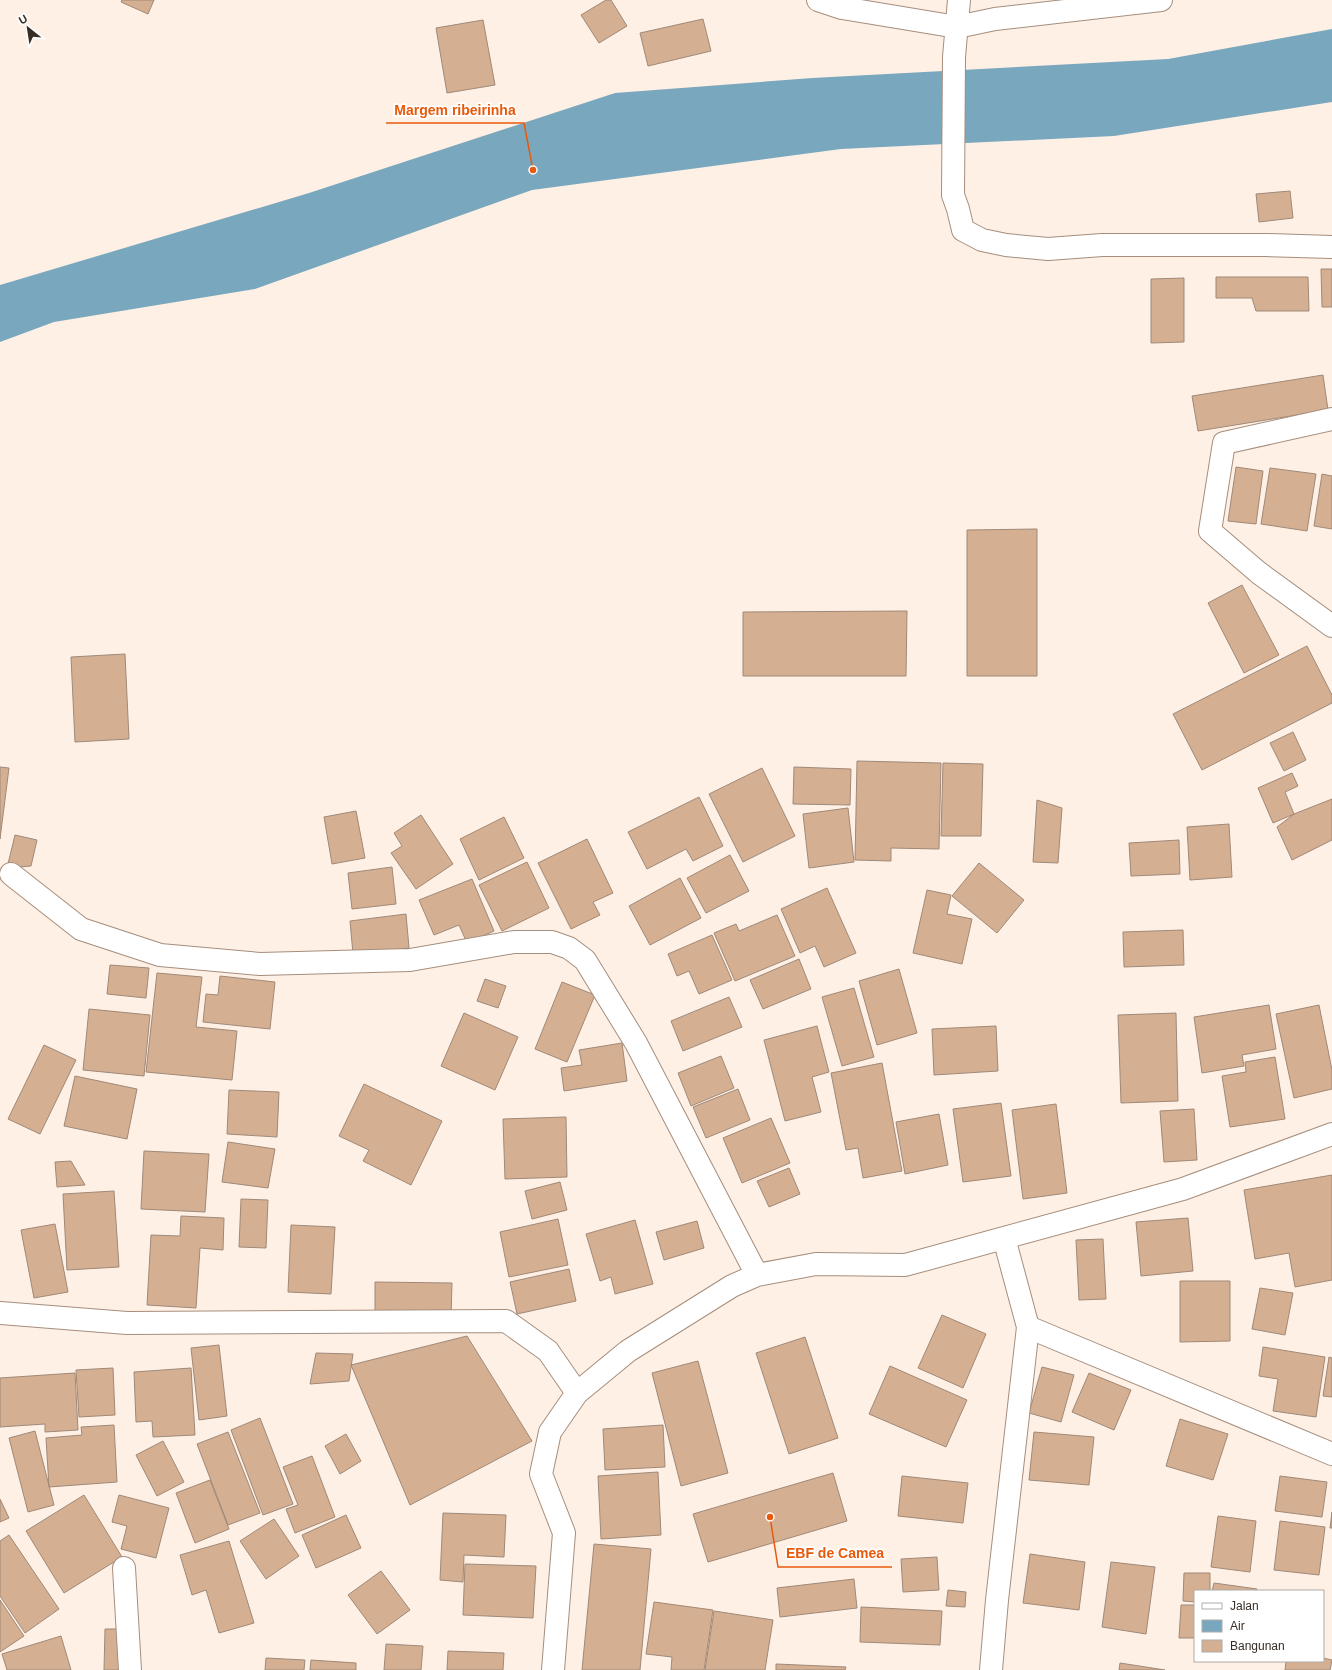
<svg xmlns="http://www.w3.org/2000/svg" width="1332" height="1670" font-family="Helvetica,sans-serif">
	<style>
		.water { fill: #79a8be }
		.building { fill: #d5af92; stroke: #9f8978 }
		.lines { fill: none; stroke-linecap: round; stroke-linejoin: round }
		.minor-casing { stroke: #a58e7d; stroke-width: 24 }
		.minor { stroke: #fff; stroke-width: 22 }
		.leader { fill: none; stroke: #e8590c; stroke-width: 1.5 }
		.callout-dot { fill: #e8590c; stroke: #fff; stroke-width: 1.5 }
		.callout-label { font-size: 14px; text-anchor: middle; font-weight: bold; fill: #e8590c; stroke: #fff; stroke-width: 3.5; stroke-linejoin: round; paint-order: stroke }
	</style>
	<rect width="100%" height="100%" fill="#fff0e5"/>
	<path class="water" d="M1332,29V102L1114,136L841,149L532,190L255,289L54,322L0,342V285L309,193L615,93L812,78L1168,59Z"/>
	<path class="building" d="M122,0H154L148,14L121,2Z
		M606,0H611L627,26L599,43L581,15Z
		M703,19L711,51L648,66L640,33Z
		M483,20L495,85L447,93L436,28Z
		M1290,191L1293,218L1259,222L1256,194Z
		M1321,269H1332V307H1322Z
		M1216,277H1308L1309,311H1256L1252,298H1216Z
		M1184,278V342L1151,343V279Z
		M1323,375L1328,410L1198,431L1192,396Z
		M1236,467L1263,471L1256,524L1228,521Z
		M1270,468L1316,474L1307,531L1261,524Z
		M1322,474L1332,476V529L1314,526Z
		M1037,529V676H967V530Z
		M1242,585L1279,655L1244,673L1208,603Z
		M907,611L906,676H743V612Z
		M1307,646L1332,695V703L1202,770L1173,714Z
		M125,654L129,739L75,742L71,657Z
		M1293,732L1306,760L1284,771L1270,743Z
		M857,761L941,763L939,849L891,848V861L855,860Z
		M943,763L983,764L981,836H941Z
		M0,767L9,768L0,839Z
		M794,767L851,769L850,805L793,804Z
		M762,768L795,836L743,862L709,794Z
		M1292,773L1298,786L1285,792L1294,814L1273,823L1258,788Z
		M699,797L723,846L693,861L686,849L647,869L628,832Z
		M1332,799V840L1292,860L1277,827L1294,814Z
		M1037,800L1062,808L1058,863L1033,862Z
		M848,808L854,862L809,868L803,814Z
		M356,811L365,858L332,864L324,817Z
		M421,815L453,864L416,889L391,853L402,846L394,833Z
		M504,817L524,858L479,880L460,839Z
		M1229,824L1232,877L1190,880L1187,827Z
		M15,835L37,840L31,866L7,868Z
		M587,839L613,893L593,902L600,915L571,929L538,863Z
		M1179,840L1180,874L1131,876L1129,843Z
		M730,855L749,891L706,913L687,878Z
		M527,862L549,908L502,931L479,885Z
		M979,863L1024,900L997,933L952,896Z
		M392,867L396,904L352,909L348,873Z
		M680,878L701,918L650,945L629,906Z
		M472,879L494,931L467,943L459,925L434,935L419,900Z
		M827,888L856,953L824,967L815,946L800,953L781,909Z
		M927,890L951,895L947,914L972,919L962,964L913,953Z
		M406,914L409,948L353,954L350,921Z
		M777,915L795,956L735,981L714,933L736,924L739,931Z
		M1183,930L1184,965L1124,967L1123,932Z
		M712,935L732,980L699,994L689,971L677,976L668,954Z
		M799,959L811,989L763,1009L750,980Z
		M110,965L149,968L146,998L107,994Z
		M899,969L917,1033L877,1045L859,981Z
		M157,973L202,977L196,1027L237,1031L232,1080L146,1072Z
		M220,976L275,982L270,1029L203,1022L206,994L218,995Z
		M485,979L506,986L498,1008L477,1001Z
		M562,982L595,995L567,1062L535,1049Z
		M854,988L874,1057L842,1066L822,997Z
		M729,997L742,1027L683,1051L671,1021Z
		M1269,1005L1276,1049L1242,1055L1244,1066L1202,1073L1194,1017Z
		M1319,1005L1332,1070V1089L1294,1098L1276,1014Z
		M89,1009L150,1015L144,1076L83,1070Z
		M464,1013L518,1037L495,1090L441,1066Z
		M1176,1013L1178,1101L1121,1103L1118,1015Z
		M817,1026L829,1072L812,1077L821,1112L785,1121L764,1040Z
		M996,1026L998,1071L934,1075L932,1029Z
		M622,1043L627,1081L564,1091L561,1068L582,1065L579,1050Z
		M44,1045L76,1060L40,1134L8,1119Z
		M721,1056L734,1088L691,1106L678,1073Z
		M1275,1057L1285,1119L1230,1127L1222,1076L1246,1072L1245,1062Z
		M882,1063L902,1171L863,1178L858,1148L846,1150L831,1073Z
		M75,1076L137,1089L127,1139L64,1126Z
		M364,1084L442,1121L411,1185L363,1161L369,1150L339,1136Z
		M738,1089L750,1120L706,1138L693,1107Z
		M229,1090L279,1092L277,1137L227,1134Z
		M1001,1103L1011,1176L963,1182L953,1109Z
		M1056,1104L1067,1193L1023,1199L1012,1110Z
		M1194,1109L1197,1160L1164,1162L1160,1111Z
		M939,1114L948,1165L905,1174L896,1122Z
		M566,1117L567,1177L505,1179L503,1119Z
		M771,1118L790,1163L742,1183L723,1138Z
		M228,1142L275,1149L268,1188L222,1182Z
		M144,1151L209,1154L205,1212L141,1209Z
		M71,1161L85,1185L57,1187L55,1162Z
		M789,1168L800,1194L769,1207L757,1181Z
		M1332,1175V1280L1295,1287L1289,1253L1255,1259L1244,1190Z
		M560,1182L567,1210L532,1219L525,1191Z
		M114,1191L119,1267L67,1270L63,1194Z
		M241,1199L268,1200L266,1248L239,1247Z
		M181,1216L224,1218L223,1250L200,1248L196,1308L147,1305L151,1235L180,1236Z
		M1188,1218L1193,1271L1141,1276L1136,1222Z
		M558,1219L568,1265L509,1277L500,1232Z
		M635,1220L653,1284L615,1294L611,1277L600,1281L586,1234Z
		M697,1221L704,1248L664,1260L656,1232Z
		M55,1224L68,1292L34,1298L21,1230Z
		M291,1225L335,1227L331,1294L288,1292Z
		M1103,1239L1106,1299L1079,1300L1076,1240Z
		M569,1269L576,1301L517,1314L510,1282Z
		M1180,1281H1230V1341L1180,1342Z
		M375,1282L452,1283L451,1319L375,1318Z
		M1260,1288L1293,1293L1285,1335L1252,1329Z
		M942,1315L986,1334L963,1388L918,1368Z
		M467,1336L532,1441L410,1505L351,1365Z
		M805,1337L838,1438L789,1454L756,1353Z
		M219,1345L227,1416L199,1420L191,1348Z
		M1263,1347L1325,1357L1316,1417L1273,1411L1278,1379L1259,1376Z
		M316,1353L353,1354L349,1381L310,1384Z
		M1329,1357L1332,1358V1397L1323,1396Z
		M698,1361L728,1473L681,1486L652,1373Z
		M890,1366L967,1400L946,1447L869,1414Z
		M1042,1367L1074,1375L1061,1422L1029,1413Z
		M113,1368L115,1415L79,1417L76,1370Z
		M191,1368L195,1435L153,1437L152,1421L136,1422L134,1372Z
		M75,1373L78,1430L45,1432V1424L0,1427V1378Z
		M1089,1373L1131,1390L1114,1430L1072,1412Z
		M260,1418L293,1504L263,1515L231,1430Z
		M1180,1419L1228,1434L1213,1480L1166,1466Z
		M114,1425L117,1482L49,1487L46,1438L82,1435L81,1427Z
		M663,1425L665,1467L605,1470L603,1429Z
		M35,1431L54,1505L28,1512L9,1438Z
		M228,1432L260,1513L228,1525L197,1444Z
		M1034,1432L1094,1437L1089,1485L1029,1480Z
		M346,1434L361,1461L340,1474L325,1446Z
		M163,1441L184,1482L157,1496L136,1455Z
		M312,1456L335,1517L295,1533L286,1509L298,1505L283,1467Z
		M658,1472L661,1535L601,1539L598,1476Z
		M833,1473L847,1521L708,1562L693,1514Z
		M902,1476L968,1483L963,1523L898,1516Z
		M1280,1476L1327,1482L1322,1517L1275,1511Z
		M210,1480L229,1529L195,1543L176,1493Z
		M84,1495L122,1557L64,1593L26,1531Z
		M119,1495L169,1508L156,1558L121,1549L127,1526L112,1522Z
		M0,1499L9,1518L0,1522Z
		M1332,1512V1528H1330Z
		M443,1513L506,1515L504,1557L464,1555L463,1582L440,1580Z
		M346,1515L361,1548L316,1568L302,1535Z
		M1218,1516L1256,1521L1250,1572L1211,1567Z
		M274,1519L299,1556L266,1579L240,1541Z
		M1280,1521L1325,1527L1319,1575L1274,1570Z
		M9,1535L59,1609L25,1633L0,1596V1541Z
		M229,1541L254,1623L219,1633L206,1590L192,1595L180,1555Z
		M594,1544L651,1549L640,1670H582Z
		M1030,1554L1085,1562L1079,1610L1023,1603Z
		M937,1557L939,1590L903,1592L901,1559Z
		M1111,1562L1155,1567L1146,1634L1102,1627Z
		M465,1564L536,1566L533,1618L463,1615Z
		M381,1571L410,1610L377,1634L348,1595Z
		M1184,1573H1210V1591H1195V1602L1183,1601Z
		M854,1579L857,1608L780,1617L777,1588Z
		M1214,1583L1257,1589L1256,1591H1212Z
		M948,1590L966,1592L965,1607L946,1606Z
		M0,1600L24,1636L0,1652Z
		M654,1602L713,1610L704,1670H671L672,1657L646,1654Z
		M1181,1605H1195V1638H1179Z
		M861,1607L942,1611L940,1645L860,1642Z
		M714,1611L773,1620L765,1670H705Z
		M105,1629H126L124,1670H104Z
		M61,1636L71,1670H7L2,1654Z
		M386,1644L423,1646L421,1670H384Z
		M448,1651L504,1653L503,1670H447Z
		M266,1658L305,1660L304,1670H265Z
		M1323,1658L1332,1660L1330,1670H1285L1286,1661H1323Z
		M311,1660L356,1663V1670H310Z
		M1120,1663L1165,1670H1119Z
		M776,1664L846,1667L845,1670H776Z"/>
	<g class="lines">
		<defs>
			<path id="minor" d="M818,0L842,8L957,27L995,19L1161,0
				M959,0L954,57L953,195L958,209L963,230L982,240L1006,245L1048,249L1102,245H1266L1332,247
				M1332,419L1224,443L1210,531L1259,573L1332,626
				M11,874L81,929L160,955L260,964L410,960L514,942H552L569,948L585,960L636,1043L757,1275
				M0,1313L127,1323L506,1321L548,1351L577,1393
				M1028,1327L1332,1454
				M124,1568L130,1670
				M553,1670L564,1533L541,1474L550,1432L577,1393L628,1351L732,1286L757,1275L816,1264L905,1265L1183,1189L1332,1134
				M991,1670L997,1600L1028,1327L1004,1238"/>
		</defs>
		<use href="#minor" class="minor-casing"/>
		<use href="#minor" class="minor"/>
	</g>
	<path class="leader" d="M533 170L524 123H386M770 1517L778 1567H892"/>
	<g class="callout-dot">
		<circle cx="533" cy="170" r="4"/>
		<circle cx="770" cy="1517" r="4"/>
	</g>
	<g class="callout-label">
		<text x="455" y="115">Margem ribeirinha</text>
		<text x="835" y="1558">EBF de Camea</text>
	</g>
	<rect x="1194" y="1590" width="130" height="72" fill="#ffffff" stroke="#aeaba8"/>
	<rect x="1202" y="1603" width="20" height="6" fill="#ffffff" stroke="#aeaba8"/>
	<text x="1230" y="1610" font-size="12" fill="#352c25">Jalan</text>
	<rect x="1202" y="1620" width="20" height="12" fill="#79a8be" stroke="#aeaba8"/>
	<text x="1230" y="1630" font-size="12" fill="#352c25">Air</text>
	<rect x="1202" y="1640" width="20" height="12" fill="#d5af92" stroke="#aeaba8"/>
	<text x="1230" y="1650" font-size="12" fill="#352c25">Bangunan</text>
	<g transform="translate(28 28) rotate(330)" stroke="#ffffff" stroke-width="3" paint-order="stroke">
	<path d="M0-3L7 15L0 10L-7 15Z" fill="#352c25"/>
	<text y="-6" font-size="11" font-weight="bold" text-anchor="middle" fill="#352c25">U</text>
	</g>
</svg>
